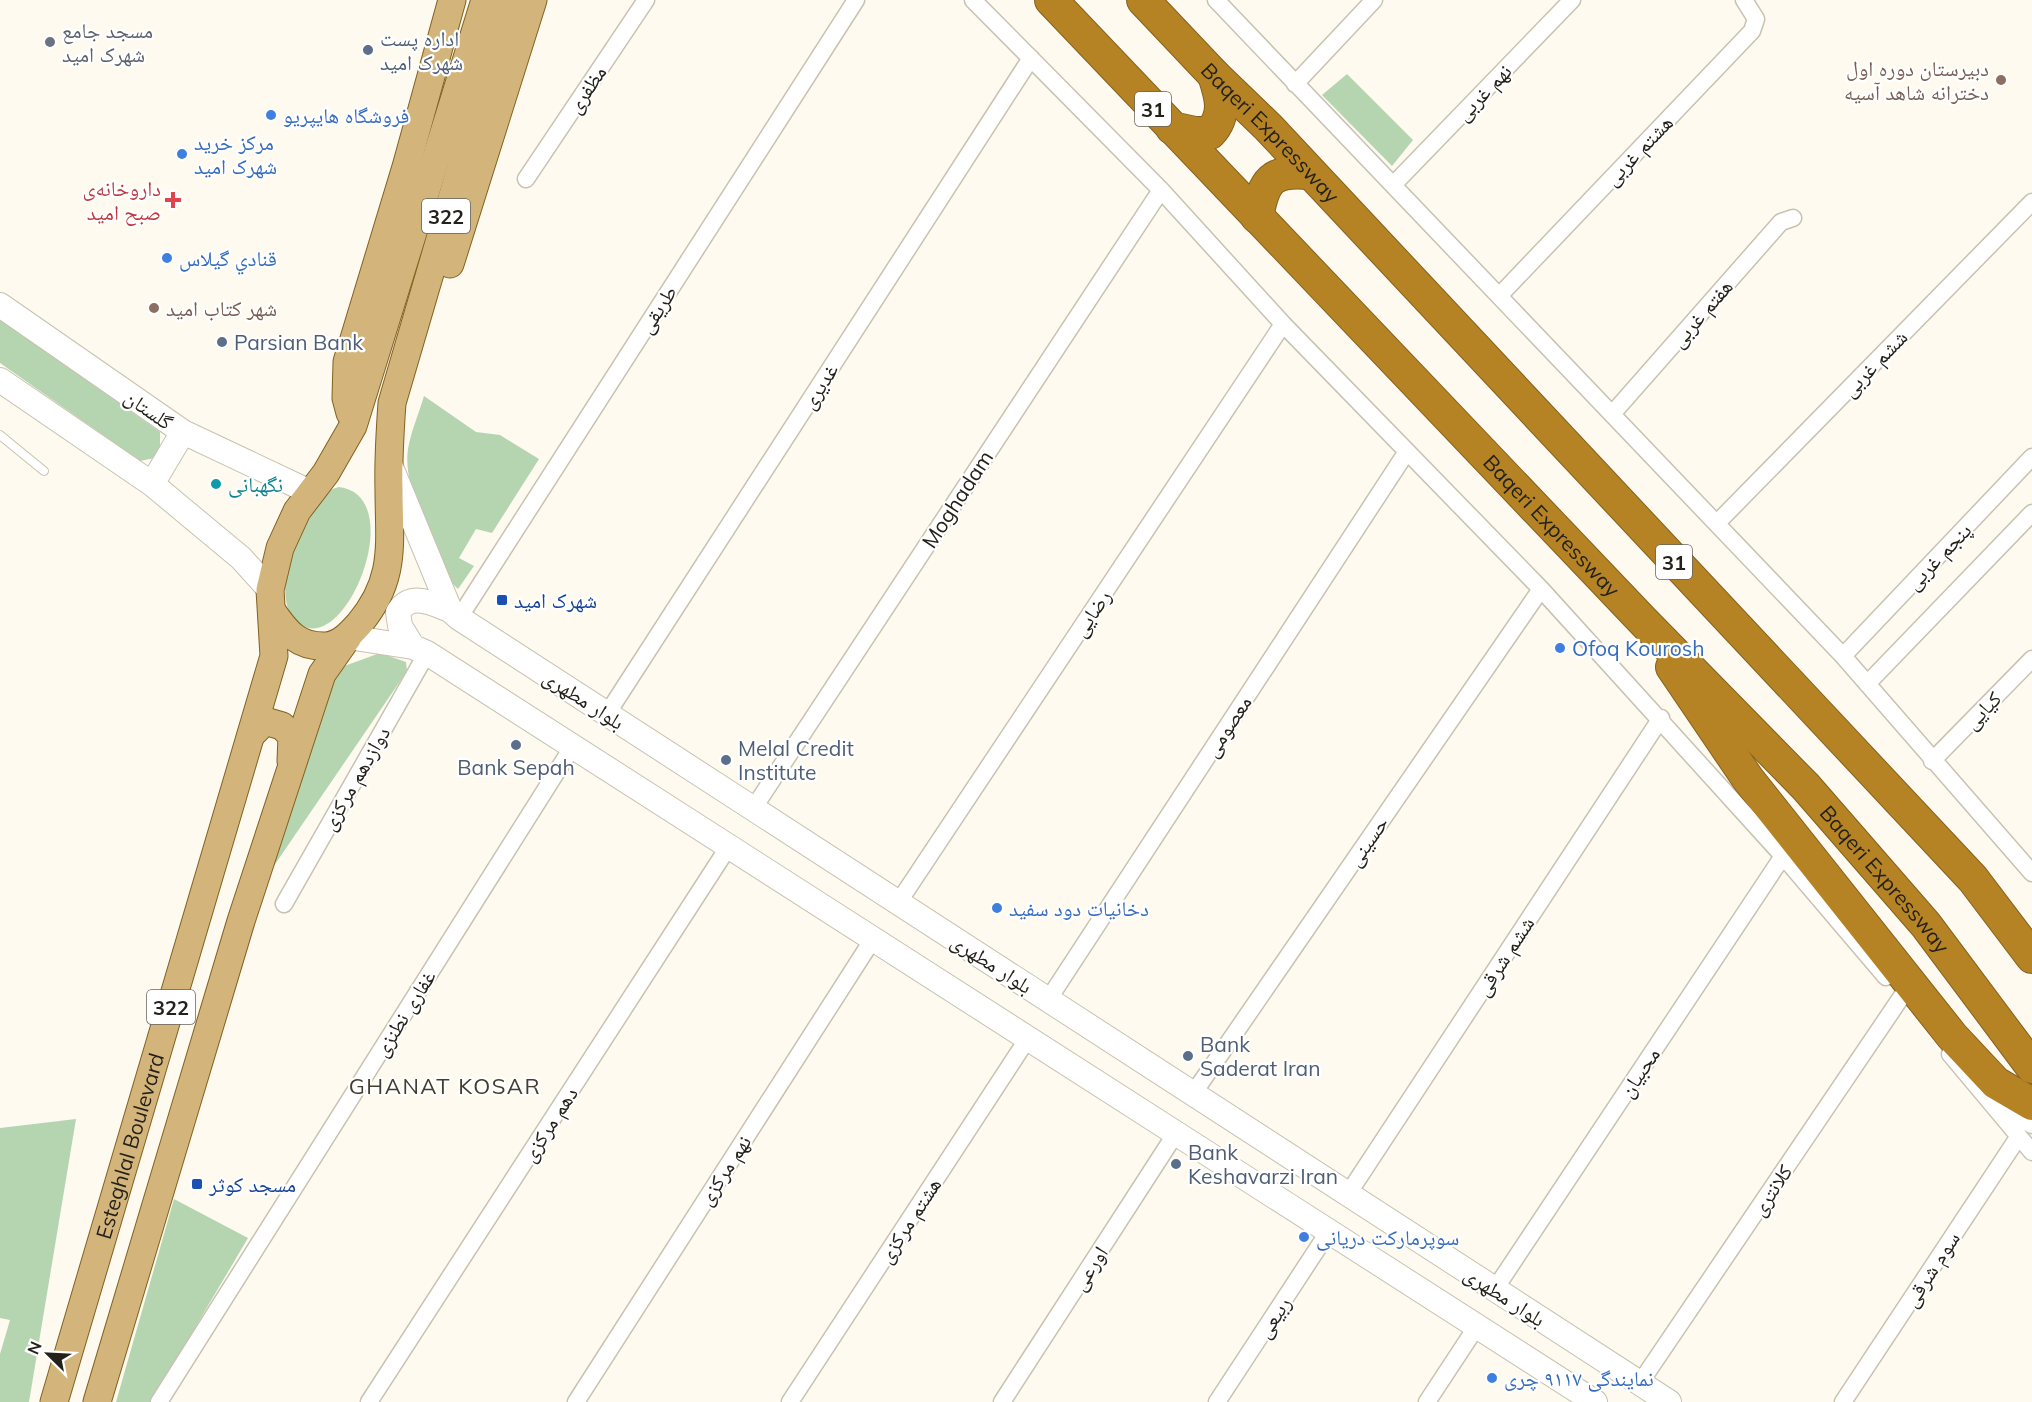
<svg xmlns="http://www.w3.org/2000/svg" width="2032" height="1402" font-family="Mulish,'Noto Naskh Arabic',sans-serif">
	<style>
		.green { fill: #b4d5b0 }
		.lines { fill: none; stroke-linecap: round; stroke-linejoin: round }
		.lane-casing { stroke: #c8c2b1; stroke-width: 10 }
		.street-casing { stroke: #c8c2b1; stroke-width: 19 }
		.secondary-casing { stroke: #c8c2b1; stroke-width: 26 }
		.primary-casing { stroke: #836120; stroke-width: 29 }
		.highway-casing { stroke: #836120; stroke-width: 34 }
		.lane { stroke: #fff; stroke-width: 8 }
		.street { stroke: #fff; stroke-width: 16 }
		.secondary { stroke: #fff; stroke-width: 24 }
		.primary { stroke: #d3b57c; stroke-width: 27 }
		.highway { stroke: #b68324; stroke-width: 32 }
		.worship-dot { fill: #6b7280; stroke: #fff; stroke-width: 2 }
		.service-dot { fill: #5c6f8a; stroke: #fff; stroke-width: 2 }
		.education-dot { fill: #8d6e63; stroke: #fff; stroke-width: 2 }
		.shop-dot { fill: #3f7fe0; stroke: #fff; stroke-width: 2 }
		.health-dot { fill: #e0444e; stroke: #fff; stroke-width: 2 }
		.culture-dot { fill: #0f9aa8; stroke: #fff; stroke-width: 2 }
		.transit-dot { fill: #1a4fb4; stroke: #fff; stroke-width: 2 }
		.labels { text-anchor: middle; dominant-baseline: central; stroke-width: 4.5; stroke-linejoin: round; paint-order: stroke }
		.shield { fill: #fff; stroke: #65645f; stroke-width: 1.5 }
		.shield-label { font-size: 20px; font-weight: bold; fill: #23211a }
		.worship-label { font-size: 21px; fill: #5b616d; stroke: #fff; text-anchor: start }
		.service-label { font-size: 21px; fill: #4e5e75; stroke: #fff; text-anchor: start }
		.education-label { font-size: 21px; fill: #785e54; stroke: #fff; text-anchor: end }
		.street-label { font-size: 21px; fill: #23211a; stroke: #fff }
		.shop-label { font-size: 21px; fill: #366cbe; stroke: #fff; text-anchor: start }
		.health-label { font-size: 21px; fill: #be3a42; stroke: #fff; text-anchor: end }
		.culture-label { font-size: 21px; fill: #0d838f; stroke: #fff; text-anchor: start }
		.transit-label { font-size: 21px; fill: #164399; stroke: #fff; text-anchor: start }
		.neighbourhood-label { font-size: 22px; letter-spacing: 1.5px; fill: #423d2e; stroke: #fff }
	</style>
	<rect width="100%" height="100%" fill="#fefaef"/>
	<path class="green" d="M1347,74L1413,140L1392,166L1322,95Z
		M0,319L160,432V447L154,458L140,461L0,363Z
		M424,396L476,432L500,435L539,459L492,533L476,529L459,558L474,566L458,589L449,580C434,544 402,487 408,449C411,431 419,413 424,396Z
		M339,487C412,496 342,668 295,620C267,592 304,493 339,487Z
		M380,653L406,662L407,671L267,876L327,678L347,665Z
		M76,1119L29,1402H0V1354L10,1320L0,1318V1128Z
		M174,1199L248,1238L151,1402H116Z"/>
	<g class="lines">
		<defs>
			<path id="lane" d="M0,435L44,471"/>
			<path id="street" d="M973,0L1161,190L1283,324L1541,589L1783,856L1886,977
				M1216,0L1843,656L2032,873
				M1295,84L1374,0
				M526,179L646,0
				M1394,184L1572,0
				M1500,295L1752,31L1756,19L1744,0
				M1613,413L1781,222L1793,218
				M1717,523L2032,202
				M459,618L856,0
				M1843,656L2032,457
				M1867,684L2032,513
				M607,714L1031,58
				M1932,761L2032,659
				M753,809L1161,190
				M898,903L1283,324
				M284,904L427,653
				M1048,1000L1406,453
				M1950,1054L2032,1152
				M1193,1094L1541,589
				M1999,1106L2032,1125
				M1348,1194L1661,718
				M1495,1289L1783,856
				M1640,1383L1902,996
				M159,1402L573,746
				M369,1402L729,846
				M576,1402L873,939
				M790,1402L1028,1038
				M1002,1402L1176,1133
				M1217,1402L1329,1231
				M1427,1402L1477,1326
				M1843,1402L2019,1136"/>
			<path id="secondary" d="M0,305L183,432L310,492
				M0,380L152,484L241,558L270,590
				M391,467L450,610L459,618L1669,1402
				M152,484L183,432
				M348,637L413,647L427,653L1595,1402
				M413,647L400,626L398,612C411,592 431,603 450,610"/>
			<g id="primary">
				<path d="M450,264L533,0"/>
				<path d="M350,413L346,398L347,362L406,167L452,0"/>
				<path d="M272,611C287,633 298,647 326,646C340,645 350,634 359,624C397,579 389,543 389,490C388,460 390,432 392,403L510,0"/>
				<path d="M251,735L265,721L282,726L292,736L291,761"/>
				<path id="s1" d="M54,1402L274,656L270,590L280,548L297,511L326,473L353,426L485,0"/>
				<path d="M97,1402L241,921L322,674L348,637"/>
			</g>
			<g id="highway">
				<path id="s2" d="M1051,0L1643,621L1806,787L1926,925L2032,1067"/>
				<path id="s3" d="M1143,0L1214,75L1268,127L1973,879L2032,957"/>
				<path d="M1172,128L1195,133H1210C1227,114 1221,97 1214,75"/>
				<path d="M1257,217C1264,180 1271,170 1309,173"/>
				<path d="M1672,667L1748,779L1952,1036L1996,1083L2032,1104"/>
			</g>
		</defs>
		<use href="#lane" class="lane-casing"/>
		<use href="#street" class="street-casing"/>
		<use href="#secondary" class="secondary-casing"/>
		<use href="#primary" class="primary-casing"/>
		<use href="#highway" class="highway-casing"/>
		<use href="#lane" class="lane"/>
		<use href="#street" class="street"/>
		<use href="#secondary" class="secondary"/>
		<use href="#primary" class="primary"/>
		<use href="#highway" class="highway"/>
	</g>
	<circle class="worship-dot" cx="50" cy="42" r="6"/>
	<g class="service-dot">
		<circle cx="368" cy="50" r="6"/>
		<circle cx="222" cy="342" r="6"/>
		<circle cx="516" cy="745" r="6"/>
		<circle cx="726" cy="760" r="6"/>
		<circle cx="1188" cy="1056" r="6"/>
		<circle cx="1176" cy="1164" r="6"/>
	</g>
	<g class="education-dot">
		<circle cx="2001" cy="80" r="6"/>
		<circle cx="154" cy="308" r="6"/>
	</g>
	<g class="shop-dot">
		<circle cx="271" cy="115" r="6"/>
		<circle cx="182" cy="154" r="6"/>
		<circle cx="167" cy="258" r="6"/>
		<circle cx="1560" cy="648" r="6"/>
		<circle cx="997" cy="908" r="6"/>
		<circle cx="1304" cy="1237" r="6"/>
		<circle cx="1492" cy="1378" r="6"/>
	</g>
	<path class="health-dot" d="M170 191h6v6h6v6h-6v6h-6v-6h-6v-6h6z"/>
	<circle class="culture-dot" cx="216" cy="484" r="6"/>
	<g class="transit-dot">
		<rect x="496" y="594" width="12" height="12" rx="3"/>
		<rect x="191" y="1178" width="12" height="12" rx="3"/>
	</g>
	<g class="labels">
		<g class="shield">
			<rect x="1135" y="92" width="36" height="34" rx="4.5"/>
			<rect x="422" y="199" width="48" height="34" rx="4.5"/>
			<rect x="1656" y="545" width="36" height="34" rx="4.5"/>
			<rect x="147" y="990" width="48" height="34" rx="4.5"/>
		</g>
		<g class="shield-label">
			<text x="1153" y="109">31</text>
			<text x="446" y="216">322</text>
			<text x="1674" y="562">31</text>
			<text x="171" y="1007">322</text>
		</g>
		<g class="worship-label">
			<text x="62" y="30">مسجد جامع<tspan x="62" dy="24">شهرک امید</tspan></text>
		</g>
		<g class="service-label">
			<text x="380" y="38">اداره پست<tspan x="380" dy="24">شهرک امید</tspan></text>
			<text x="234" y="342">Parsian Bank</text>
			<text x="738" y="748">Melal Credit<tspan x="738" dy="24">Institute</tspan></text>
			<text x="516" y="767" text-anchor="middle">Bank Sepah</text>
			<text x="1200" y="1044">Bank<tspan x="1200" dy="24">Saderat Iran</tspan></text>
			<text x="1188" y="1152">Bank<tspan x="1188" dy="24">Keshavarzi Iran</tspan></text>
		</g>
		<g class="education-label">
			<text x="1989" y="68">دبیرستان دوره اول<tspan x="1989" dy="24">دخترانه شاهد آسیه</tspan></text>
			<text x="166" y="308" text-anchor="start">شهر کتاب امید</text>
		</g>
		<g class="street-label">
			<text transform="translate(586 89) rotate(-56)">مظفری</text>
			<text transform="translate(1483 92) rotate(-46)">نهم غربی</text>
			<text stroke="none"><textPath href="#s3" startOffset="184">Baqeri Expressway</textPath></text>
			<text transform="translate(1638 150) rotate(-46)">هشتم غربی</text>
			<text transform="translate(657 309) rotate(-57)">طریقی</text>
			<text transform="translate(1701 313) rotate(-49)">هفتم غربی</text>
			<text transform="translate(1874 363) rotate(-46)">ششم غربی</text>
			<text transform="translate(819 386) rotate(-57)">غدیری</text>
			<text transform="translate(149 409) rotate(35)">گلستان</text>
			<text transform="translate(957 499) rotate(-57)">Moghadam</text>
			<text stroke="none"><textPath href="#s2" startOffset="726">Baqeri Expressway</textPath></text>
			<text transform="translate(1938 556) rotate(-46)">پنجم غربی</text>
			<text transform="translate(1091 613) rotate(-56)">رضایی</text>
			<text transform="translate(584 699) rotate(33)">بلوار مطهری</text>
			<text transform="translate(1982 710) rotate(-46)">کیایی</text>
			<text transform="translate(1227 726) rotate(-57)">معصومی</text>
			<text transform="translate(355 778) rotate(-60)">دوازدهم مرکزی</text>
			<text transform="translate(1367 841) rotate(-55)">حسینی</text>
			<text stroke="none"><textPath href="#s2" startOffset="1212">Baqeri Expressway</textPath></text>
			<text transform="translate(1504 956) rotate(-57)">ششم شرقی</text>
			<text transform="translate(992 963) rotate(33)">بلوار مطهری</text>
			<text transform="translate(404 1013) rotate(-58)">غفاری نطنزی</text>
			<text transform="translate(1639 1072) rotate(-56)">محبیان</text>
			<text transform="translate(549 1124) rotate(-57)">دهم مرکزی</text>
			<text stroke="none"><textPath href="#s1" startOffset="267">Esteghlal Boulevard</textPath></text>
			<text transform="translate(724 1170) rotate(-57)">نهم مرکزی</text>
			<text transform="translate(1771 1190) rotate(-56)">کلانتری</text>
			<text transform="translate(909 1220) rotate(-57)">هشتم مرکزی</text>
			<text transform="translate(1089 1268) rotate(-57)">اورعی</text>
			<text transform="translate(1931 1269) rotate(-57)">سوم شرقی</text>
			<text transform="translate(1505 1296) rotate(33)">بلوار مطهری</text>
			<text transform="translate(1273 1317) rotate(-57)">ربیعی</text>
		</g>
		<g class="shop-label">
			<text x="283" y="115">فروشگاه هایپریو</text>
			<text x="194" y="142">مرکز خرید<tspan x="194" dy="24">شهرک امید</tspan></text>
			<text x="179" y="258">قنادي گيلاس</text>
			<text x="1572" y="648">Ofoq Kourosh</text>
			<text x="1009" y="908">دخانیات دود سفید</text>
			<text x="1316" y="1237">سوپرمارکت دریانی</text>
			<text x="1504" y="1378">نمایندگی ۹۱۱۷ چری</text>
		</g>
		<g class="health-label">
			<text x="161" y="188">داروخانه‌ی<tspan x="161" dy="24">صبح امید</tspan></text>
		</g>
		<g class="culture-label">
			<text x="228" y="484">نگهبانی</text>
		</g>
		<g class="transit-label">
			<text x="514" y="600">شهرک امید</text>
			<text x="209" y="1184">مسجد کوثر</text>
		</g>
		<g class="neighbourhood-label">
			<text x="445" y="1086">GHANAT KOSAR</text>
		</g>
	</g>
	<g transform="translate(48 1354) rotate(294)" stroke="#ffffff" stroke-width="4.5" paint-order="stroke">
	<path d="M0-4.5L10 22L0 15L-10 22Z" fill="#23211a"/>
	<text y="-9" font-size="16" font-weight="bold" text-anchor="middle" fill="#23211a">N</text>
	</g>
</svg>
